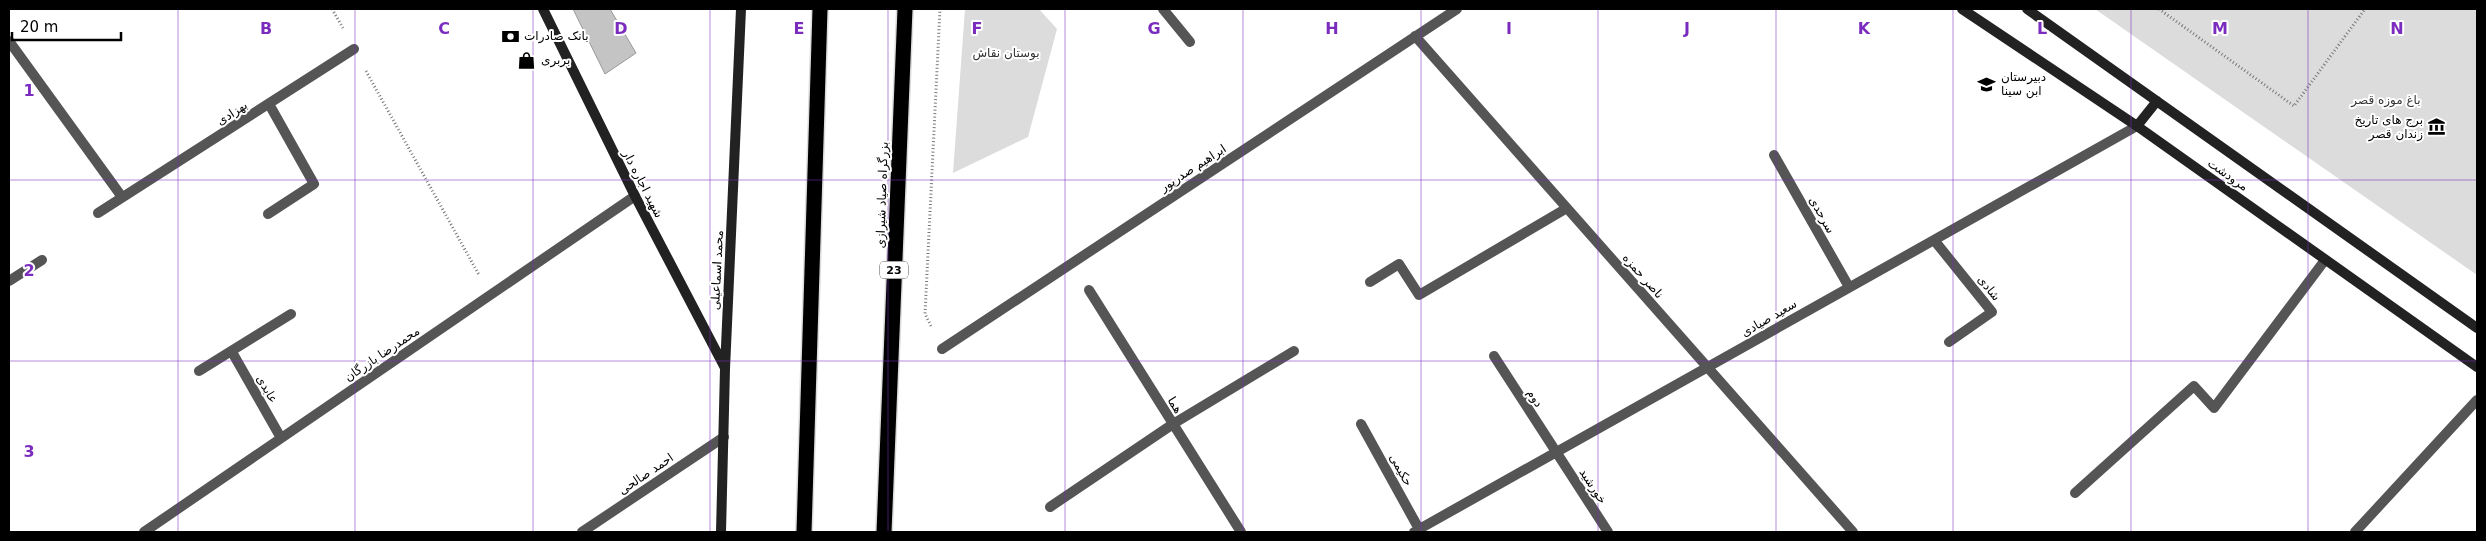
<svg xmlns="http://www.w3.org/2000/svg" width="2486" height="541" font-family="'DejaVu Sans','Noto Sans Arabic',sans-serif">
	<style>
		.green { fill: #dcdcdc }
		.building { fill: #c4c4c4; stroke: #999 }
		.lines { fill: none; stroke-linecap: round; stroke-linejoin: round }
		.highway-casing { stroke: #dbdbdb; stroke-width: 18 }
		.path { stroke: #777; stroke-width: 3; stroke-dasharray: 1 2.5; stroke-linecap: butt }
		.lane { stroke: #555; stroke-width: 10 }
		.street { stroke: #555; stroke-width: 10 }
		.secondary { stroke: #222; stroke-width: 10 }
		.highway { stroke: #000; stroke-width: 15 }
		.grid { fill: none; stroke: #7b2cbf; stroke-width: 1; stroke-opacity: 0.55 }
		.labels { text-anchor: middle; dominant-baseline: central; stroke-width: 4; stroke-linejoin: round; paint-order: stroke }
		.shield { fill: #fff; stroke: #4c4c4c; stroke-width: 1 }
		.shield-label { font-size: 11px; font-weight: bold; fill: #000 }
		.poi-label { font-size: 12px; fill: #000; stroke: #fff; text-anchor: start }
		.park-label { font-size: 12px; fill: #333; stroke: #fff }
		.street-label { font-size: 12px; fill: #000; stroke: #fff }
		.grid-label { font-size: 16px; text-anchor: middle; font-weight: bold; fill: #7b2cbf; stroke: #fff; stroke-width: 4; stroke-linejoin: round; paint-order: stroke }
	</style>
	<rect width="100%" height="100%" fill="#fff"/>
	<path class="green" d="M965,9H1039L1057,29L1028,137L953,173Z
		M2095,9H2477V275Z"/>
	<path class="building" d="M573,9H610L636,53L605,74Z"/>
	<g class="lines">
		<defs>
			<path id="highway" d="M804,532L820,9
				M884,532L905,9"/>
		</defs>
		<use href="#highway" class="highway-casing"/>
		<path class="path" d="M332,9L343,28
			M2159,9L2294,106L2365,9
			M366,71L479,275
			M931,326L925,314L940,9"/>
		<path class="lane" d="M2075,493L2194,386L2214,408L2325,260
			M2355,532L2477,400"/>
		<path class="street" d="M1163,9L1190,42
			M1415,36L1853,532
			M9,41L122,197
			M1774,155L1849,287
			M98,213L354,49
			M268,214L314,184L269,104
			M1934,240L1992,312L1949,342
			M9,281L42,260
			M1370,282L1399,264L1419,295L1567,208
			M1089,290L1241,532
			M942,349L1457,9
			M232,352L281,438
			M1494,356L1608,532
			M199,371L291,314
			M1361,424L1419,529
			M1050,507L1173,424L1294,351
			M144,532L635,196
			M582,532L724,437
			M1414,532L2137,126"/>
		<path class="secondary" d="M543,9L635,196L725,368
			M1962,9L2137,126L2477,367
			M2027,9L2477,328
			M2137,126L2157,101
			M721,532L725,369L741,9"/>
		<use href="#highway" class="highway"/>
	</g>
	<path class="grid" d="M178,9V532M355,9V532M533,9V532M710,9V532M888,9V532M1065,9V532M1243,9V532M1421,9V532M1598,9V532M1776,9V532M1953,9V532M2131,9V532M2308,9V532M9,180H2477M9,361H2477"/>
	<defs>
		<symbol id="bank-bare" viewBox="-9 -9 18 18"><path d="M-6-4H6V4H-6ZM0-2.3a2.3 2.3 0 1 0 0 4.6a2.3 2.3 0 1 0 0-4.6Z" fill="#000" stroke="#fff" stroke-width="2.5" paint-order="stroke"/></symbol>
		<symbol id="shop-bare" viewBox="-9 -9 18 18"><path d="M-5-2.5h2.3a2.7 3.5 0 0 1 5.4 0H5L5.5 6h-11ZM-1.5-2.5h3a1.5 2.3 0 0 0-3 0Z" fill="#000" stroke="#fff" stroke-width="2.5" paint-order="stroke"/></symbol>
		<symbol id="school-bare" viewBox="-9 -9 18 18"><path d="M0-5L7-2L0 1L-7-2ZM-4 1L0 2.5L4 1V4Q0 6-4 4Z" fill="#000" stroke="#fff" stroke-width="2.5" paint-order="stroke"/></symbol>
		<symbol id="museum-bare" viewBox="-9 -9 18 18"><path d="M0-6L6-3V-2H-6V-3ZM-5-1h2V3h-2ZM-1-1h2V3h-2ZM3-1h2V3H3ZM-6 4H6V6H-6Z" fill="#000" stroke="#fff" stroke-width="2.5" paint-order="stroke"/></symbol>
	</defs>
	<g fill-rule="evenodd">
		<use href="#bank-bare" x="498" y="24" width="25" height="25"/>
		<use href="#shop-bare" x="514" y="48" width="25" height="25"/>
		<use href="#school-bare" x="1974" y="72" width="25" height="25"/>
		<use href="#museum-bare" x="2424" y="114" width="25" height="25"/>
	</g>
	<g class="labels">
		<rect class="shield" x="880" y="261.5" width="28" height="17" rx="4"/>
		<g class="shield-label">
			<text x="894" y="270">23</text>
		</g>
		<g class="poi-label">
			<text x="524" y="36">بانک صادرات</text>
			<text x="541" y="60">بربری</text>
			<text x="2001" y="77">دبیرستان<tspan x="2001" dy="14">ابن سینا</tspan></text>
			<text x="2423" y="120" text-anchor="end">برج های تاریخ<tspan x="2423" dy="14">زندان قصر</tspan></text>
		</g>
		<g class="park-label">
			<text x="1006" y="53">بوستان نقاش</text>
			<text x="2386" y="100">باغ موزه قصر</text>
		</g>
		<g class="street-label">
			<text transform="translate(232 113) rotate(-33)">بهزادی</text>
			<text transform="translate(1193 168) rotate(-33)">ابراهیم صدرپور</text>
			<text transform="translate(2228 175) rotate(35)">مرودشت</text>
			<text transform="translate(643 184) rotate(63)">شهید اجاره دار</text>
			<text transform="translate(882 195) rotate(-88)">بزرگراه صیاد شیرازی</text>
			<text transform="translate(1822 215) rotate(61)">سرحدی</text>
			<text transform="translate(717 270) rotate(-87)">محمد اسماعیلی</text>
			<text transform="translate(1643 276) rotate(49)">ناصر حمزه</text>
			<text transform="translate(1989 288) rotate(51)">شادی</text>
			<text transform="translate(1769 318) rotate(-30)">سعید صیادی</text>
			<text transform="translate(382 354) rotate(-34)">محمدرضا بازرگان</text>
			<text transform="translate(267 389) rotate(60)">عابدی</text>
			<text transform="translate(1535 398) rotate(57)">دوم</text>
			<text transform="translate(1175 405) rotate(58)">هما</text>
			<text transform="translate(1401 470) rotate(61)">حکیمی</text>
			<text transform="translate(646 474) rotate(-34)">احمد صالحی</text>
			<text transform="translate(1593 486) rotate(57)">خورشید</text>
		</g>
	</g>
	<g class="grid-label">
		<text x="266" y="34">B</text>
		<text x="444" y="34">C</text>
		<text x="621" y="34">D</text>
		<text x="799" y="34">E</text>
		<text x="977" y="34">F</text>
		<text x="1154" y="34">G</text>
		<text x="1332" y="34">H</text>
		<text x="1509" y="34">I</text>
		<text x="1687" y="34">J</text>
		<text x="1864" y="34">K</text>
		<text x="2042" y="34">L</text>
		<text x="2220" y="34">M</text>
		<text x="2397" y="34">N</text>
		<text x="29" y="96">1</text>
		<text x="29" y="276">2</text>
		<text x="29" y="457">3</text>
	</g>
	<rect width="2486" height="541" fill="none" stroke="#000000" stroke-width="20"/>
	<path d="M12 32v8h109v-8" fill="none" stroke="#000000" stroke-width="2.5"/>
	<text x="20" y="32" font-size="15" fill="#000000" stroke="#ffffff" stroke-width="4" paint-order="stroke">20 m</text>
</svg>
